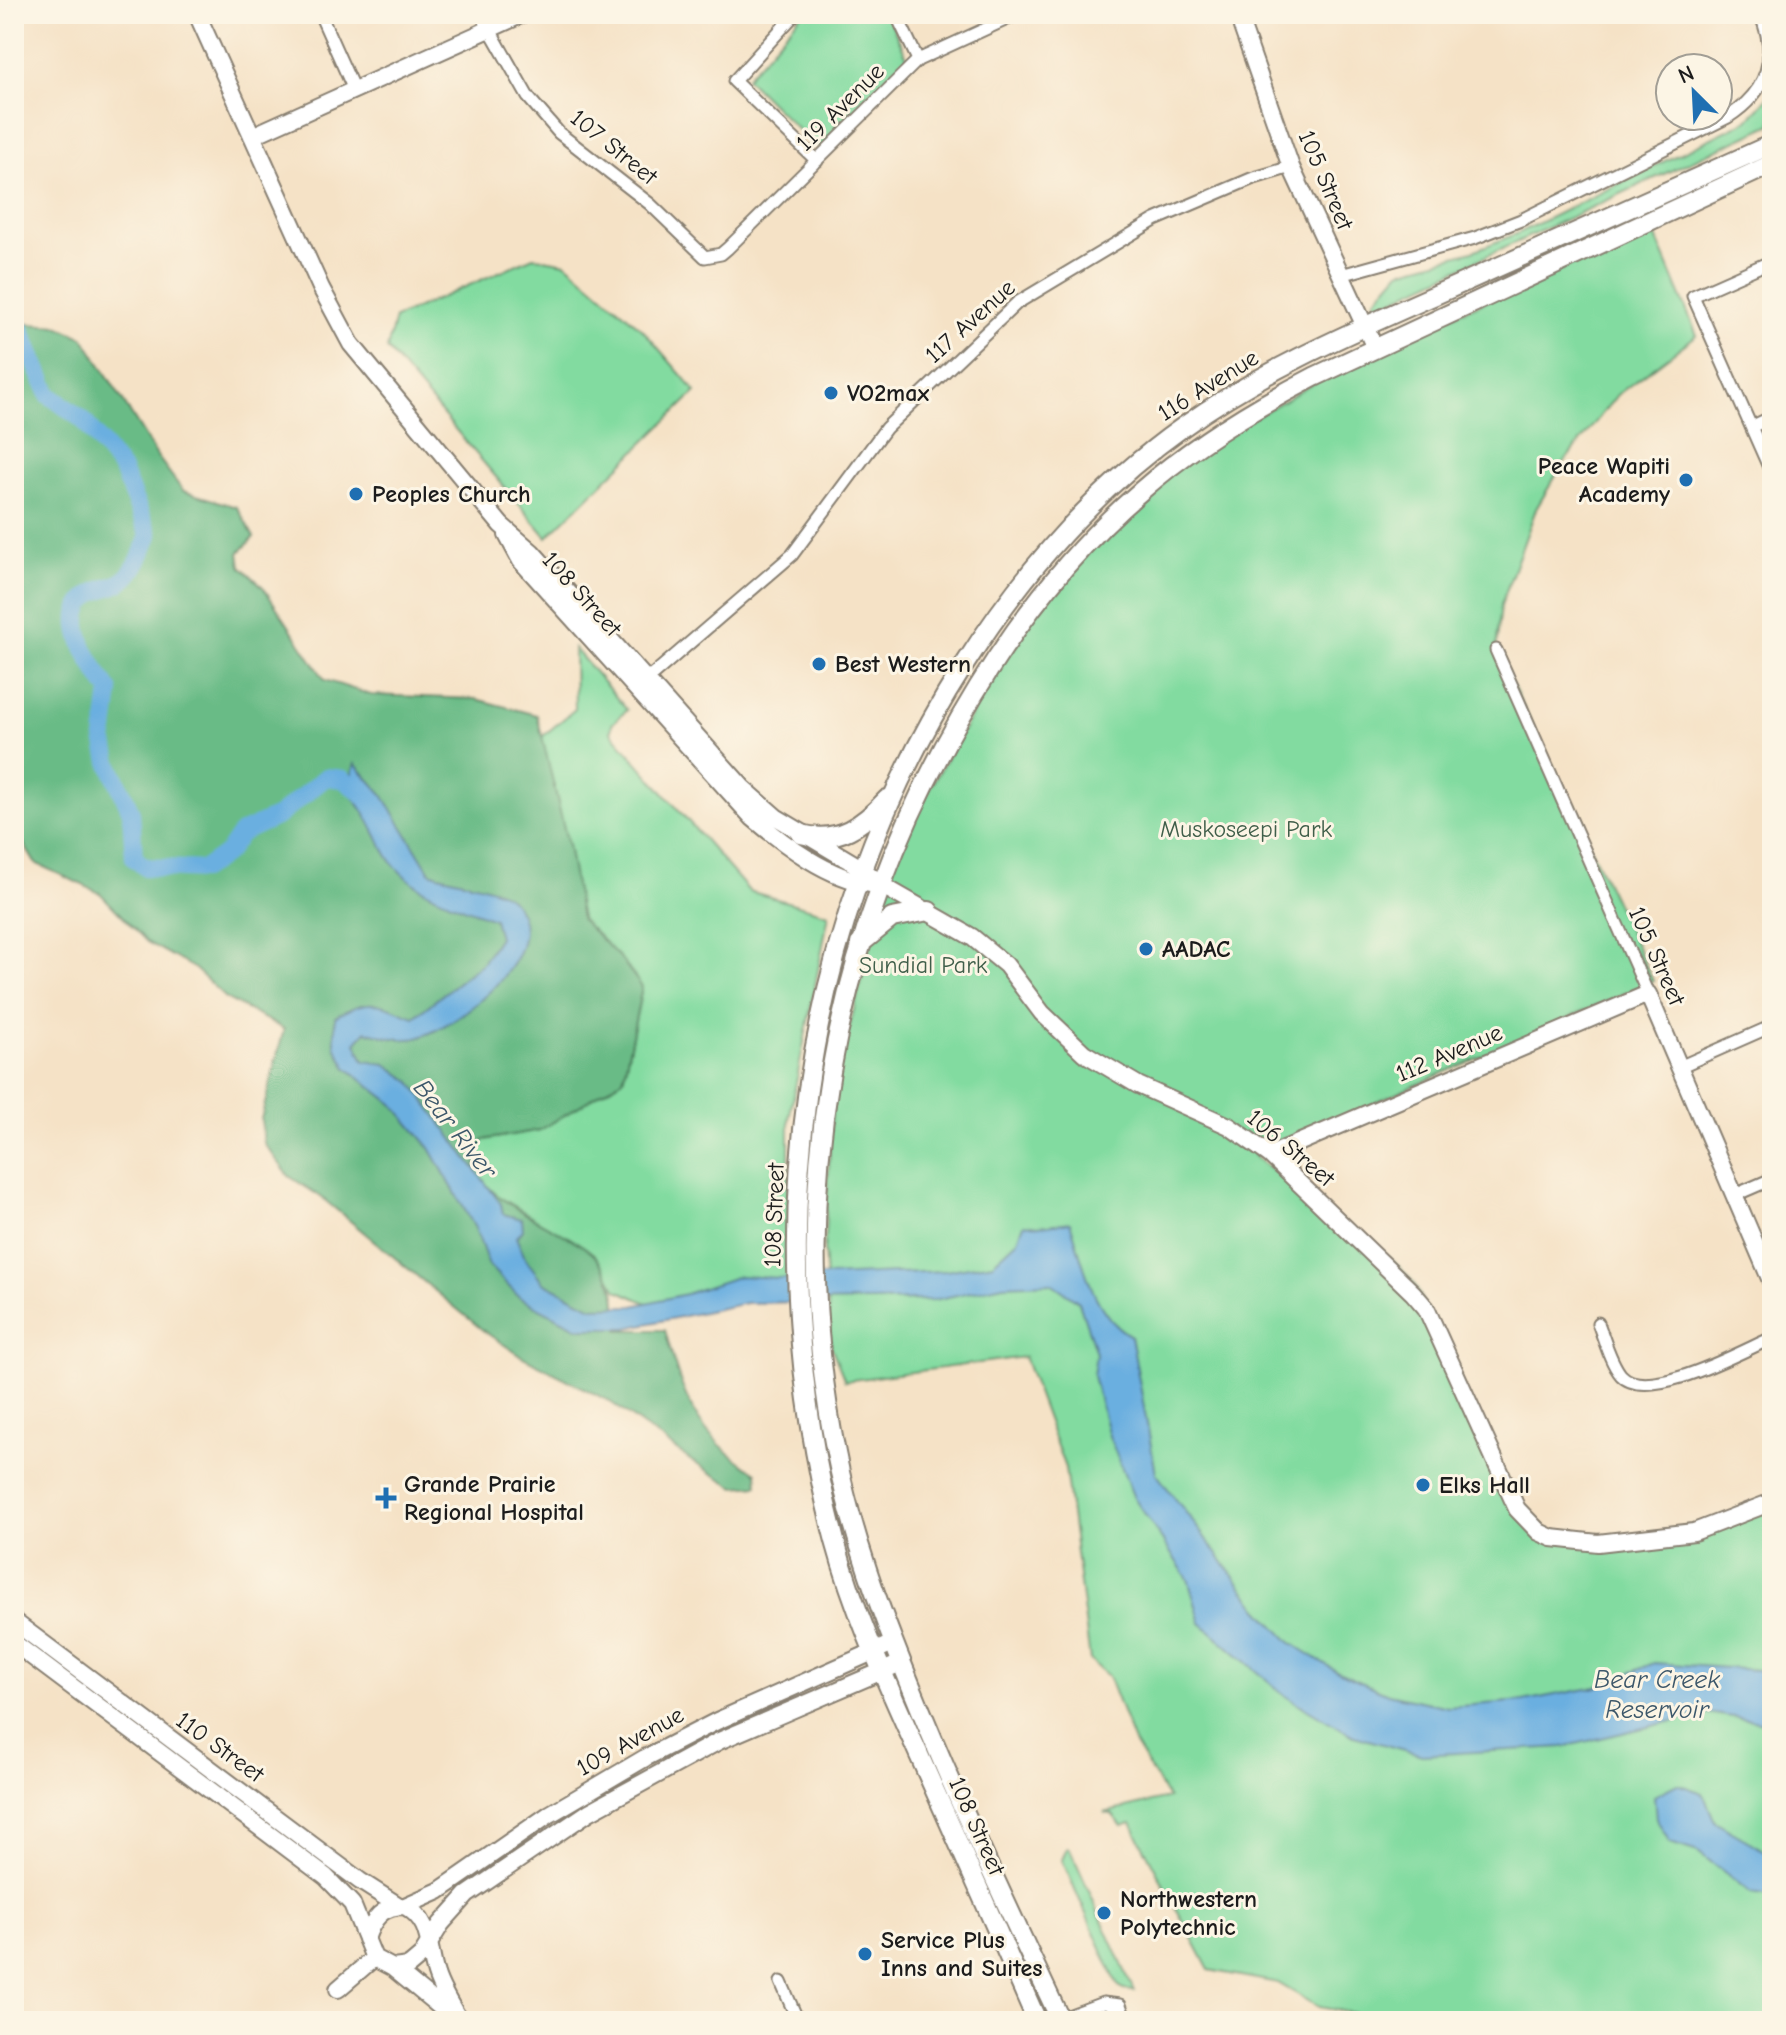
<svg xmlns="http://www.w3.org/2000/svg" width="1786" height="2035" font-family="'Comic Neue',sans-serif">
	<style>
		.green { fill: #82dba0; stroke: #4f7c5e; stroke-width: 2 }
		.forest { fill: #69bb86; stroke: #426c51; stroke-width: 2 }
		.water { fill: #6bafe0; stroke: #44667e; stroke-width: 2 }
		.lines { fill: none; stroke-linecap: round; stroke-linejoin: round }
		.river { stroke: #6bafe0; stroke-width: 18 }
		.street-casing { stroke: #887f71; stroke-width: 15 }
		.secondary-casing { stroke: #887f71; stroke-width: 20 }
		.primary-casing { stroke: #887f71; stroke-width: 22 }
		.street { stroke: #fff; stroke-width: 11 }
		.secondary { stroke: #fff; stroke-width: 16 }
		.primary { stroke: #fff; stroke-width: 18 }
		.poi-dot { fill: #1f6fb2; stroke: #fcf5e5; stroke-width: 3 }
		.labels { text-anchor: middle; dominant-baseline: central; stroke-width: 6; stroke-linejoin: round; paint-order: stroke }
		.street-label { font-size: 24px; fill: #1c1c1c; stroke: #fcf5e5 }
		.poi-label { font-size: 24px; font-weight: bold; fill: #1c1c1c; stroke: #fcf5e5; text-anchor: start }
		.park-label { font-size: 24px; fill: #405f4a; stroke: #fcf5e5 }
		.water-label { font-size: 26px; font-style: italic; fill: #3c576a; stroke: #fcf5e5 }
	</style>
	<rect width="100%" height="100%" fill="#fcf5e5"/>
	<filter id="ink" filterUnits="userSpaceOnUse"><feTurbulence type="fractalNoise" baseFrequency=".0125" numOctaves="2"/><feDisplacementMap in="SourceGraphic" scale="16" xChannelSelector="R" yChannelSelector="G"/><feConvolveMatrix kernelMatrix="1 2 1 2 8 2 1 2 1" color-interpolation-filters="sRGB"/></filter>
	<filter id="wash" filterUnits="userSpaceOnUse"><feTurbulence type="fractalNoise" baseFrequency=".006" numOctaves="4" result="noise"/><feDisplacementMap in="SourceGraphic" scale="32" xChannelSelector="R" yChannelSelector="G"/><feGaussianBlur stdDeviation="1.8" result="paint"/><feColorMatrix in="noise" values="0 0 0 0 0 0 0 0 0 0 0 0 0 0 0 0 0 1.4 0 .05"/><feComposite in="paint" operator="in"/></filter>
	<g filter="url(#wash)">
		<rect width="100%" height="100%" fill="#f5e2c6"/>
		<path class="green" d="M802,14H887L910,63L825,146H814L746,78Z
			M1772,93V124L1387,302L1376,304L1375,300L1400,271L1473,251L1521,232L1748,120Z
			M1653,230L1697,335L1617,395L1562,465L1536,509L1501,605L1496,650L1653,981L1254,1156L1393,1260L1414,1283L1512,1498L1555,1537L1591,1539L1707,1530L1772,1504V2021H1402L1319,2007L1278,1983L1209,1970L1131,1823L1122,1826L1112,1814L1104,1813L1168,1798L1134,1743L1108,1676L1090,1660L1065,1468L1024,1357L845,1381L831,1346L824,1250L832,1110L842,1057L893,853L1033,606L1172,465L1375,348Z
			M533,257L566,263L642,329L696,392L547,537L387,349L395,318Z
			M574,648L627,710L612,724L611,732L749,891L829,914L789,1119V1291L670,1313L617,1290L595,1255L493,1193L474,1170V1152L484,1140L540,1130L623,1079L642,988L621,959L581,919L542,737L575,709Z
			M1067,1847L1070,1849L1134,1991L1123,1990L1117,1984L1062,1860Z"/>
		<path class="forest" d="M14,323L58,326L84,338L157,456L183,491L237,507L254,537L239,553L241,566L263,587L325,680L371,695L476,699L537,715L568,845L581,919L621,959L642,987L623,1079L540,1130L484,1140C442,1193 570,1227 596,1257C616,1280 617,1301 618,1330H665C683,1397 695,1435 757,1473L758,1485L735,1487L693,1462L609,1401L521,1356L485,1332L321,1197L289,1176L264,1143L261,1119L284,1029L227,999L195,969L147,942L100,893L35,863L14,828Z"/>
		<path class="water" d="M355,764L383,795L430,872C450,880 497,885 511,899C558,949 464,1022 420,1037C402,1043 383,1036 366,1031L356,1043L364,1061L386,1064L411,1082L501,1204L503,1214L522,1219L523,1230L516,1237L525,1258L543,1282L592,1307L633,1306L686,1294L739,1276L780,1278L945,1271L993,1263L1018,1240L1024,1224L1039,1226L1070,1222C1083,1261 1092,1315 1131,1336L1156,1473L1259,1609L1290,1642L1338,1672L1388,1694L1448,1707L1523,1701L1597,1687L1654,1663L1772,1671V1723L1707,1713L1563,1747L1422,1755L1354,1736L1287,1697L1201,1623L1188,1579L1134,1498L1109,1436L1093,1376L1096,1353L1079,1302L1051,1283L1003,1285L934,1300L746,1303L627,1328H578L520,1298L489,1266L475,1228L430,1148L393,1104L347,1068L335,1046V1017C369,996 379,1003 414,1017L482,963L499,937L494,919C456,905 412,893 389,858C373,832 369,814 347,790Z
			M1677,1784L1703,1793L1715,1822L1772,1855V1896L1751,1893L1698,1852L1670,1843L1656,1818L1654,1796Z"/>
		<g class="lines">
			<path class="river" d="M14,328L21,329L49,395L83,420L122,470L149,535C143,551 138,567 125,579C116,588 101,587 91,595C58,618 95,669 110,691L104,738L109,762L131,812L134,858L145,867L203,870L228,852L241,833L278,816L326,777L343,779L367,798"/>
		</g>
	</g>
	<g filter="url(#ink)">
		<g class="lines">
			<defs>
				<path id="street" d="M320,14L354,90
					M481,14L528,97L559,133L650,204L705,257L721,254L728,248L918,60L1018,14
					M795,14L734,81L817,161
					M896,14L918,60
					M1772,261L1693,296L1772,474
					M1341,275L1475,238L1521,220L1728,117C1767,92 1779,57 1760,14
					M1751,427L1772,417
					M1496,650L1648,994
					M642,684L792,555L886,428L1017,303L1155,220L1251,179L1291,167
					M1679,1067L1772,1026
					M1735,1195L1772,1179
					M1598,1323C1604,1338 1610,1362 1621,1375C1647,1404 1742,1351 1772,1338
					M781,1982L798,2021
					M1120,2005L1126,2021
					M1060,2019L1103,2003L1120,2005
					M1102,2021L1120,2005"/>
				<path id="secondary" d="M197,14L321,288L351,344L501,525L532,552L743,788L776,817L863,869L881,885L972,937L1006,965L1042,1013L1084,1053L1138,1085L1229,1126L1270,1155L1413,1293L1426,1308L1517,1509L1539,1532L1552,1538L1598,1543L1694,1532L1772,1502
					M1241,14L1242,27L1291,167L1375,348
					M252,136L523,14
					M507,535L521,561L753,818C785,845 828,878 871,884
					M1270,1155L1648,994L1772,1283
					M16,1623L360,1881L399,1906
					M14,1643L326,1877L352,1904L374,1958L393,1968L409,1966L422,1955L441,1924L467,1895L589,1812L719,1741L901,1663
					M405,1906L439,1891L550,1814L645,1758L717,1721L893,1643
					M366,1939C373,1918 382,1906 405,1906C433,1922 427,1947 436,1974C441,1990 451,2006 460,2021
					M393,1968L450,2015
					M338,1989L374,1958"/>
				<path id="primary" d="M801,834C838,844 863,825 887,799
					M860,944L892,918L929,911
					M1037,2021C998,1932 959,1844 919,1755C888,1685 855,1615 835,1541C757,1245 798,926 963,667C1021,575 1093,491 1183,427C1265,368 1359,329 1451,288C1558,240 1665,193 1772,144
					M1061,2021C1009,1910 957,1800 911,1686C880,1610 852,1535 836,1453C785,1198 831,943 960,718C1008,634 1067,554 1141,491C1193,445 1252,409 1314,377L1772,164"/>
			</defs>
			<use href="#street" class="street-casing"/>
			<use href="#secondary" class="secondary-casing"/>
			<use href="#primary" class="primary-casing"/>
			<use href="#street" class="street"/>
			<use href="#secondary" class="secondary"/>
			<use href="#primary" class="primary"/>
		</g>
	</g>
	<g class="poi-dot">
		<circle cx="831" cy="393" r="8"/>
		<circle cx="1686" cy="480" r="8"/>
		<circle cx="356" cy="494" r="8"/>
		<circle cx="819" cy="664" r="8"/>
		<circle cx="1146" cy="949" r="8"/>
		<circle cx="1423" cy="1485" r="8"/>
		<path d="M382 1486h8v8h8v8h-8v8h-8v-8h-8v-8h8z"/>
		<circle cx="1104" cy="1913" r="8"/>
		<circle cx="865" cy="1954" r="8"/>
	</g>
	<g class="labels">
		<g class="street-label">
			<text transform="translate(840 107) rotate(-45)">119 Avenue</text>
			<text transform="translate(614 147) rotate(39)">107 Street</text>
			<text transform="translate(1326 180) rotate(67)">105 Street</text>
			<text transform="translate(970 321) rotate(-42)">117 Avenue</text>
			<text transform="translate(1208 385) rotate(-32)">116 Avenue</text>
			<text transform="translate(582 594) rotate(48)">108 Street</text>
			<text transform="translate(1657 956) rotate(66)">105 Street</text>
			<text transform="translate(1449 1053) rotate(-23)">112 Avenue</text>
			<text transform="translate(1291 1148) rotate(40)">106 Street</text>
			<text transform="translate(774 1215) rotate(-88)">108 Street</text>
			<text transform="translate(630 1741) rotate(-29)">109 Avenue</text>
			<text transform="translate(220 1747) rotate(36)">110 Street</text>
			<text transform="translate(977 1826) rotate(66)">108 Street</text>
		</g>
		<g class="poi-label">
			<text x="847" y="393">VO2max</text>
			<text x="1670" y="466" text-anchor="end">Peace Wapiti<tspan x="1670" dy="28">Academy</tspan></text>
			<text x="372" y="494">Peoples Church</text>
			<text x="835" y="664">Best Western</text>
			<text x="1162" y="949">AADAC</text>
			<text x="404" y="1484">Grande Prairie<tspan x="404" dy="28">Regional Hospital</tspan></text>
			<text x="1439" y="1485">Elks Hall</text>
			<text x="1120" y="1899">Northwestern<tspan x="1120" dy="28">Polytechnic</tspan></text>
			<text x="881" y="1940">Service Plus<tspan x="881" dy="28">Inns and Suites</tspan></text>
		</g>
		<g class="park-label">
			<text x="1246" y="829">Muskoseepi Park</text>
			<text x="923" y="965">Sundial Park</text>
		</g>
		<g class="water-label">
			<text transform="translate(455 1129) rotate(52)">Bear River</text>
			<text x="1657" y="1680">Bear Creek<tspan x="1657" dy="30">Reservoir</tspan></text>
		</g>
	</g>
	<rect width="1786" height="2035" fill="none" stroke="#fcf5e5" stroke-width="48"/>
	<g transform="translate(1694 92) rotate(336)"><circle r="38" fill="#fcf5e5" stroke="#a29e95" stroke-width="2"/>
	<path d="M0-6L14 30L0 20L-14 30Z" fill="#1f6fb2"/>
	<text y="-12" font-size="22" font-weight="bold" text-anchor="middle" fill="#1c1c1c">N</text>
	</g>
</svg>
